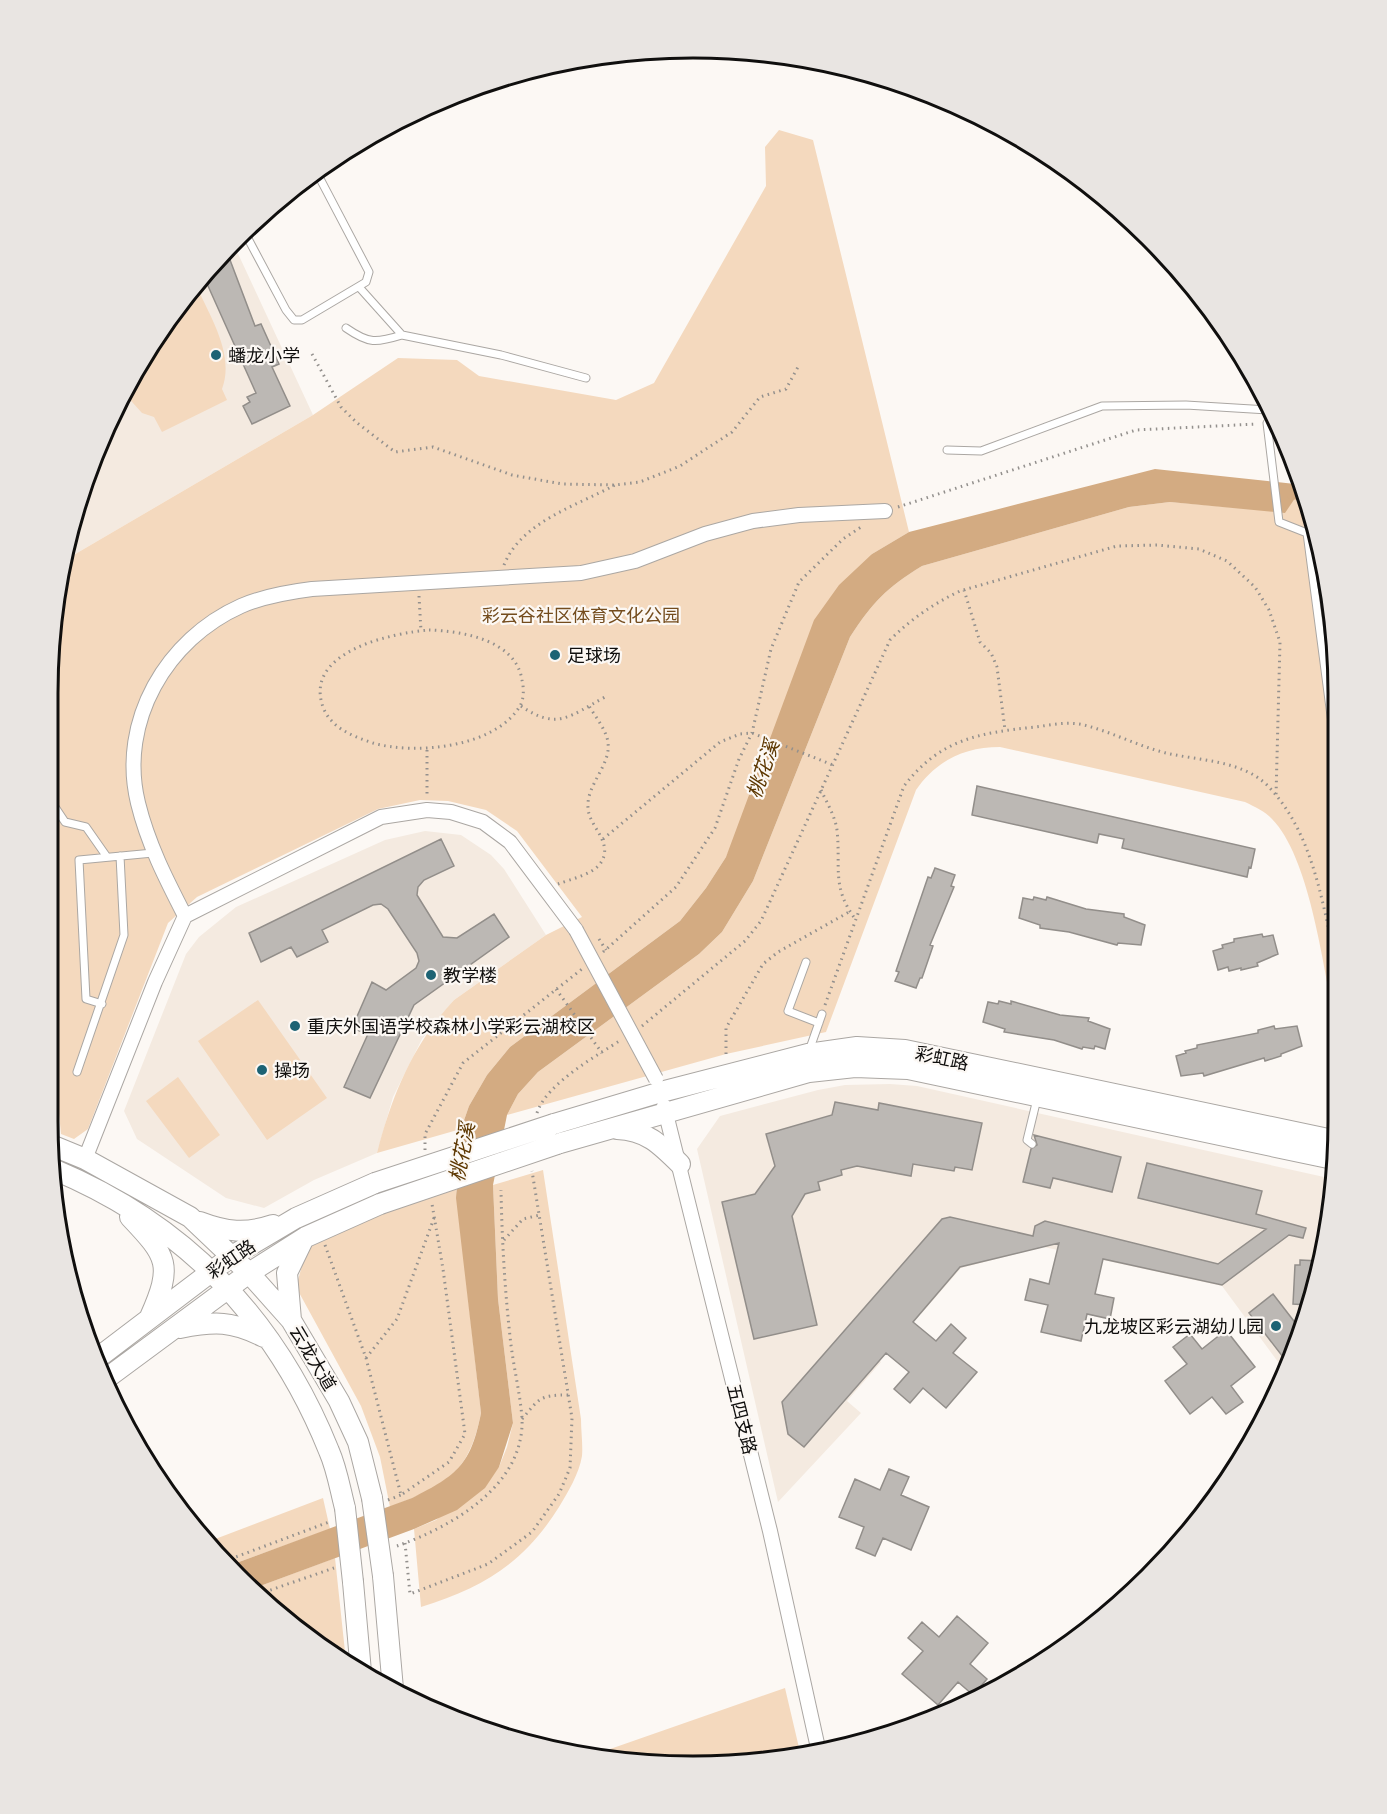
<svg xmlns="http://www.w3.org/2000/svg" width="1387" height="1814" font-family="Raleway,'Noto Sans SC',sans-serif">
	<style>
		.built { fill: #f4eae0 }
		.green { fill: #f4d9be }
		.water { fill: #d3ab82 }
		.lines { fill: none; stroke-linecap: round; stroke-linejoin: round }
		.stream { stroke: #d3ab82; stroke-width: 4.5 }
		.building { fill: #bcb8b4; stroke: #928e8a; stroke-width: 1.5 }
		.lane-casing { stroke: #aba7a3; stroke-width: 9 }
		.street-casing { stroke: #aba7a3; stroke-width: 16 }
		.secondary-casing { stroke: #aba7a3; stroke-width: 22 }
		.path { stroke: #93908d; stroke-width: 3; stroke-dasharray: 1.5 4.5; stroke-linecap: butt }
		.lane { stroke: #fff; stroke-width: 7 }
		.street { stroke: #fff; stroke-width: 14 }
		.secondary { stroke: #fff; stroke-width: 20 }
		.street-bridge-casing { stroke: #aba7a3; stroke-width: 16; stroke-linecap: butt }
		.secondary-bridge-casing { stroke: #aba7a3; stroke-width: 22; stroke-linecap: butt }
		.street-bridge { stroke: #fff; stroke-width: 14 }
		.secondary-bridge { stroke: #fff; stroke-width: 20 }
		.poi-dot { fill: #1d6374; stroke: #fcf8f4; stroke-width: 2 }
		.labels { text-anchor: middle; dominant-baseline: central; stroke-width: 4.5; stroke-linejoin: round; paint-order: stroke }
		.poi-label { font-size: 18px; fill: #100f0e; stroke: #fcf8f4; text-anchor: start }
		.park-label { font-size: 18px; fill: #744c1d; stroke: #fcf8f4 }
		.street-label { font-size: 18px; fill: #100f0e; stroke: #fcf8f4 }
		.water-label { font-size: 20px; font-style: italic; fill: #5d3701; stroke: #fcf8f4 }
		.rim { fill: none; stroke: #100f0e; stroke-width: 3 }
	</style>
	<rect width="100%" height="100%" fill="#fcf8f4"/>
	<path class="built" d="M234,245L313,415L65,560L70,526L114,408L181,301Z
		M425,831L461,835L491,855L504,869L546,935L454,1000L422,1039L393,1097L377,1153L314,1180L264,1208L226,1198L137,1139L124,1111L186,954L199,937L236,907L385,840Z
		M890,1084L917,1086L1333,1179V1205L1290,1367L1280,1385L1281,1366L1222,1286L1044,1247L961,1268L921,1314L916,1310L875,1357L881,1362L847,1401L861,1413L778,1502L697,1149L720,1116L818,1090L845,1085Z"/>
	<path class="green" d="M779,130L813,140L909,532L872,554L726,857L706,888L680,921L510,1047L487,1075L469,1106L461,1129L377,1153C392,1095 413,1044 454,1000L546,935L582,917L517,831L486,810L448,801L420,800L378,809L197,897L168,923L88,1129L74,1139L61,1134L48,1001L49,885L58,826L49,812V652L65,560L313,415L398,358L457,360L479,376L616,400L654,383L766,186L765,147Z
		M196,285C210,317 235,354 222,389L227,400L162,432L154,417L142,413L124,393L181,301Z
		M1304,485L1334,610L1333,1012C1322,960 1309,857 1272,819C1265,811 1255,807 1245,802L1000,747C964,747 936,761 916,790L826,1032L726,1054L507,1115L518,1094L538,1072L699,954L722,932L753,881L850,637C873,602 886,588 922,566L1129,507L1170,502L1285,512Z
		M258,1000L327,1098L267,1140L198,1041Z
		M178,1077L220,1135L189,1158L146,1101Z
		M543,1170L581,1419C581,1431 583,1445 582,1456C579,1474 568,1492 559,1507C524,1563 483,1588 421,1607L414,1529L436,1520L499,1467L507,1447L513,1423L498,1299L493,1185Z
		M456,1189L481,1413C469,1474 446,1485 390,1507L380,1457L361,1406L296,1287L307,1248L384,1213Z
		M323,1498L330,1529L228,1566L210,1541Z
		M335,1558L346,1661L252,1589Z
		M785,1688L800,1752L735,1765H651L593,1755Z"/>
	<path class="water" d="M1155,469L1304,485L1285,513L1170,502L1129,507L922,566C886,588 873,602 850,637L753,881L722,932L699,954L538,1072L518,1094L507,1115L493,1185L498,1299L513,1423L499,1467L485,1488L457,1510L414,1529L252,1589L237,1577L228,1566L412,1498C458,1475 471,1464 481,1413L456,1198L461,1129L469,1106L487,1075L510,1047L680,921L706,888L726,857L814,620L839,585L872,554L909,532Z"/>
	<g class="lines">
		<path class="stream" d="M1290,497L1307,498"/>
	</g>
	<path class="building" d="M227,252L255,326L261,324L279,364L272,367L290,406L252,424L243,406L250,402L247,397L256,393L204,277Z
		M977,786L1255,849L1251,868L1249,867L1247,877L1122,848L1124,839L1099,834L1097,843L972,815Z
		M441,839L454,866L424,880L418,887L417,895L443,937L457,938L494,914L509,937L414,1005L370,1098L344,1087L368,1034L352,1028L372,982L386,990L416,968L419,961L417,953L388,909L381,904L373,905L322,930L328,942L297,957L291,947L261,962L249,933Z
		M935,868L955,875L951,886L954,887L930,945L933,946L922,978H920L916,988L895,981L899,972L896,971L928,877L931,878Z
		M1034,897L1046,900L1047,897L1086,909L1124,914V917L1145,925L1141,945L1118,943L1117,945L1069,932L1040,928V925L1019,918L1023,898L1033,900Z
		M1262,934L1263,937L1273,935L1278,954L1257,963L1258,966L1241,970V968L1229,971L1228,967L1218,970L1213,951L1223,948L1222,945L1234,942V939Z
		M999,1001L1011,1004V1001L1060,1015L1089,1018L1088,1021L1110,1029L1105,1049L1095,1046L1094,1049L1083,1047L1082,1049L1054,1040L1004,1032L1005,1029L983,1022L988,1002L998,1004Z
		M1274,1026L1275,1029L1297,1026L1302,1046L1281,1054V1056L1265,1061L1264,1058L1204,1076L1203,1073L1181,1076L1176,1056L1186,1053L1185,1051L1197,1048V1045L1258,1033V1030Z
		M835,1102L878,1110L879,1103L982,1123L972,1170L955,1167L954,1171L913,1164L911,1176L857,1166L841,1170L842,1175L818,1182L820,1190L805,1194L792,1216L817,1325L754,1339L722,1202L755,1194L775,1166L766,1134L832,1115Z
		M1034,1135L1121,1157L1112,1192L1053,1178L1050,1188L1023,1182L1031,1149L1037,1145Z
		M1147,1163L1262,1191L1256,1214L1306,1228L1303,1238L1289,1235L1222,1285L1103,1259L1095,1294L1114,1298L1110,1319L1087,1314L1081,1341L1041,1332L1048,1305L1025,1300L1030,1279L1049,1284L1059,1243L960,1267L913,1322L936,1341L951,1324L966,1338L953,1353L977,1372L946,1408L923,1388L910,1403L894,1389L909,1372L886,1353L804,1447L788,1434L782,1402L942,1219L950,1217L1033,1236L1035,1226L1045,1221L1218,1264L1266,1229L1138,1198Z
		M1300,1260L1319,1261L1307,1305L1293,1304L1295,1265H1300Z
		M1273,1294L1300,1329L1290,1366L1249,1313Z
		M1226,1330L1255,1367L1231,1386L1243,1402L1226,1414L1212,1397L1190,1414L1165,1381L1187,1364L1173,1347L1190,1334L1202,1349Z
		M889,1469L909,1477L901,1495L929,1507L911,1550L883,1538L875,1556L856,1548L864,1527L839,1517L855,1479L880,1490Z
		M957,1616L988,1643L970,1664L987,1679L973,1695L958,1682L938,1705L902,1674L923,1651L908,1638L922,1622L939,1637Z"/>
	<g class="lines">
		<defs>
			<path id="lane" d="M245,233L286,310L294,320H302L366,282L369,272L316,171
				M359,287L402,335L501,355L586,378
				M346,328C369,344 376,343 402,335
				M1274,424L1267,423L1279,522L1307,533L1333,731
				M947,450L981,451L1102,406L1186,405L1268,410
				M49,798L65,822L86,827L107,857
				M806,962L788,1011L819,1023
				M102,1004L86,999L79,860L153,853
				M809,1051L822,1014
				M77,1072L124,935L120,856
				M1032,1144L1027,1140L1037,1099"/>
			<path id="street" d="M185,916C166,879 148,844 138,803C118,721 167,639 241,606C264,596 288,592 312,589L581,573L635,561L705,534L753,521L799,515L885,511
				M664,1106L770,1531L818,1748
				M85,1159L155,982L185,916L381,817L427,810L451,812L483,822L510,842L576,930"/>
			<path id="secondary" d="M554,1124L661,1092L808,1054L857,1047L905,1050L1333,1140
				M617,1129C646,1130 660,1144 680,1164
				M557,1144L809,1072L855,1067L908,1069L1333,1159
				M51,1145L85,1159L190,1217L249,1273L291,1320L339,1401L358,1442L372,1498
				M55,1170C186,1225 276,1319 329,1451C337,1469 340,1489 345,1508
				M130,1217C168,1257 173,1265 150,1317
				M200,1222C226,1232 246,1234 273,1225
				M291,1320L287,1273L303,1240
				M180,1328C215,1321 232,1321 264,1337
				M99,1357L232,1256L296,1218L375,1183
				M107,1378L249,1273L306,1237L380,1204
				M383,1576L393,1689
				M353,1582L361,1672"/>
		</defs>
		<use href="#lane" class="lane-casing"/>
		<use href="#street" class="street-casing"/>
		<use href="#secondary" class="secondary-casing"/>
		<path class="path" d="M312,354L341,407L356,422L395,452L433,447L512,475L562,484L615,485L640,482L680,466L732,432L760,397L786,389L799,365
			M898,507L1136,430L1257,424
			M504,565C521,522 576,506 615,485
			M964,590L980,642L991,653L997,667L1005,730
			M419,596L421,631
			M429,630C462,631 516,640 522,680C524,688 524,699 520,706C495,748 414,755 373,743C352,736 331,728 323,707C303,651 393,633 429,630Z
			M521,706C557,731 570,716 605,697
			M427,750V796
			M821,790C827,803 835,816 837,830C841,868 831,887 856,920
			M603,839L720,742L740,734L752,733L833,765
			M558,884C571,879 591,875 600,864C615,843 589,827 588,808C586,785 611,765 608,743C607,731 595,716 589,706
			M599,939L606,950
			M603,952L676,887L715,828L739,759L752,733L771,649L799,582L843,539L861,527
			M556,989L602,1053
			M825,1005L904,786C940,739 979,733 1035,727C1051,725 1068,721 1084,725C1112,732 1138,746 1166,753C1200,761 1242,760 1268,786C1310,830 1320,891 1333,948
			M642,1026L745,941L761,921L890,640C911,619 933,604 960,591L1117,546L1157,545L1199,549L1227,561L1255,587L1269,610L1280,642L1276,796
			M726,1054V1028L763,964L778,952L849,912
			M537,1113C546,1084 596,1056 621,1040
			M425,1150V1134L463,1063L582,969
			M504,1240L523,1219L540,1215
			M325,1245L366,1358L401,1495L449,1462L465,1434L443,1269L432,1204
			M366,1358L397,1319L434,1218
			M522,1419C540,1398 539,1395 569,1395
			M388,1500L401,1495
			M405,1543L410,1594L488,1564L532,1532L559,1494L570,1468L572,1418L532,1171
			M397,1546C451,1527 525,1486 522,1418C520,1393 514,1369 511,1345C505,1294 502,1242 501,1190
			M225,1561L329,1522
			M259,1594L334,1568"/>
		<use href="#lane" class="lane"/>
		<use href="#street" class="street"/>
		<use href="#secondary" class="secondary"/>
		<defs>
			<path id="street-bridge" d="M576,930L656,1079"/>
			<path id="secondary-bridge" d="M375,1183L554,1124
				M380,1204L557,1144
				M372,1498L383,1576
				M345,1508L353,1582"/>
		</defs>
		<use href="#street-bridge" class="street-bridge-casing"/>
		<use href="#secondary-bridge" class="secondary-bridge-casing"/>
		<use href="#street-bridge" class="street-bridge"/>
		<use href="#secondary-bridge" class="secondary-bridge"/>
	</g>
	<g class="poi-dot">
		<circle cx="216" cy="355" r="6"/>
		<circle cx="555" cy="655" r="6"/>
		<circle cx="431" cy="975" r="6"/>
		<circle cx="295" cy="1026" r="6"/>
		<circle cx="262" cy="1070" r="6"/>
		<circle cx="1276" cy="1326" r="6"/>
	</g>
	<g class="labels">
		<g class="poi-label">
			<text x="228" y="355">蟠龙小学</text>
			<text x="567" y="655">足球场</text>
			<text x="443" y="975">教学楼</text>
			<text x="307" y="1026">重庆外国语学校森林小学彩云湖校区</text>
			<text x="274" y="1070">操场</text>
			<text x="1264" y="1326" text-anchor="end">九龙坡区彩云湖幼儿园</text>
		</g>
		<g class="park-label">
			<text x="581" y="615">彩云谷社区体育文化公园</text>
		</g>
		<g class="street-label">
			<text transform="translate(942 1058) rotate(12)">彩虹路</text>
			<text transform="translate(231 1259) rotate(-34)">彩虹路</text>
			<text transform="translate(313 1358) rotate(59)">云龙大道</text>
			<text transform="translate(742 1419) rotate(76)">五四支路</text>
		</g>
		<g class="water-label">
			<text transform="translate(763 769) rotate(-71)">桃花溪</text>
			<text transform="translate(462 1152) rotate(-79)">桃花溪</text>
		</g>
	</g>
	<path d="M0 0H1387V1814H0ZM693 58H693A635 635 0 0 1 1328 693V1121A635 635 0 0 1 693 1756H693A635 635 0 0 1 58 1121V693A635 635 0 0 1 693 58Z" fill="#e9e5e2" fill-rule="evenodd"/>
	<path class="rim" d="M693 58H693A635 635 0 0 1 1328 693V1121A635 635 0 0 1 693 1756H693A635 635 0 0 1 58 1121V693A635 635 0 0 1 693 58Z"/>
</svg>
